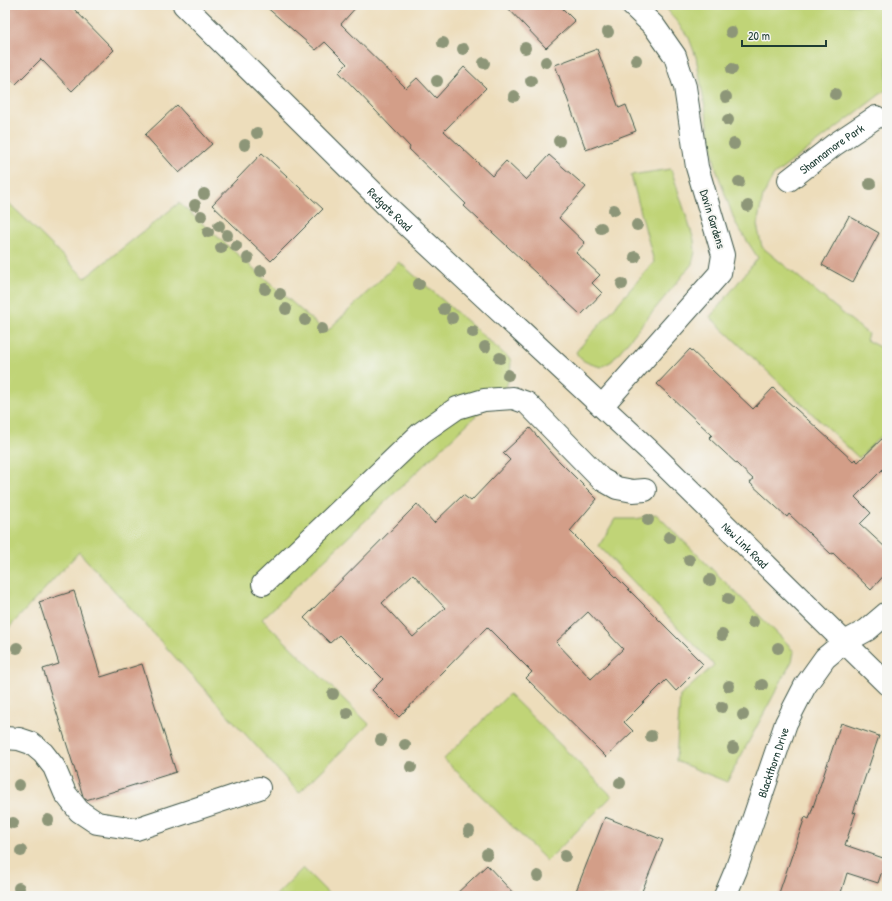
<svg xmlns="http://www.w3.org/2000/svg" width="892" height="901" font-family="'Patrick Hand',sans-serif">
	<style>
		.green { fill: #c0d477; stroke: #708856 }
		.building { fill: #d39e88; fill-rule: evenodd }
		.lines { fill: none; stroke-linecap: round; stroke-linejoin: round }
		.minor-casing { stroke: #3e5548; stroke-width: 24 }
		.minor { stroke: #fff; stroke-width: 22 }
		.tree { fill: #8d9678 }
		.labels { text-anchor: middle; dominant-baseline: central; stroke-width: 4; stroke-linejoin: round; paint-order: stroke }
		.street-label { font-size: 12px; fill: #1f3d34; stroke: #f6f6f2 }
	</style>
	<rect width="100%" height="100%" fill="#f6f6f2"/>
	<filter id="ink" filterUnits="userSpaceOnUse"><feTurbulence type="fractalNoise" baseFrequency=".025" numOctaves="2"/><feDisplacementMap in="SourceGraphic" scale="8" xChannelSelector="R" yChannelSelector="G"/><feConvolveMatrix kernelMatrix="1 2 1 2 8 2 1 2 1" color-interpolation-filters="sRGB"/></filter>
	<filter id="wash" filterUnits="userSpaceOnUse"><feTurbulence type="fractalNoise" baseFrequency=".012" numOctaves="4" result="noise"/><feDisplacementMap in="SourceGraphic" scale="16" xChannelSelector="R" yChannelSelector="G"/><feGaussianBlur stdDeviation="0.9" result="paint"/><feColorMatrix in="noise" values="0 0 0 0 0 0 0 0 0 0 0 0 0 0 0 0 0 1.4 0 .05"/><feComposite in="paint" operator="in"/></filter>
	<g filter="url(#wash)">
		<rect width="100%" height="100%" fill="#edddbb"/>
		<path class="green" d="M664,5H887V89L773,176L763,196L757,225L762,247L868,334L866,340L887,351V430L859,458L710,317L758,258L735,222L716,169L696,57L689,38Z
			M671,169L694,240L695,252L692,264L612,361L601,367C591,364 580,362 576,352L654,262L631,175Z
			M5,199L85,278L179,203L326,332L399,262L511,360L510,377L506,387L262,619L369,724L299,793L79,552L5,632Z
			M656,514L787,643L794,652L792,661L727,782L676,761L680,696L714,665L599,546L615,519H636Z
			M509,694L612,796L547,861L444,759Z
			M303,868L331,896H275Z"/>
		<g id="blocks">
			<path class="building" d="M5,5H70L114,50L72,91L41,59L16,84L5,74Z
				M264,5H358L341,24L406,88L417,78L436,98L464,67L486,88L444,131L492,176L506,161L526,180L549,155L586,187L559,218L585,243L576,253L600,275L592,283L602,293L581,315L464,206L466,204L409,149L410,147L339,72L347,64L325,42L316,50Z
				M505,5H559L575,21L546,48Z
				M597,49L619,108L626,105L636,131L586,150L555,65Z
				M177,105L212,144L179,173L145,135Z
				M262,153L323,209L271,261L212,205Z
				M849,216L879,233L853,282L822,265Z
				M690,349L753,409L773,388L853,461L855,459L858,462L887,434V465L855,497L871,513L860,524L887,549V572L871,590L833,553L831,554L789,514L787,517L750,483L753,479L709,438L712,435L657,384Z
				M530,428L557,459L597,499L570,531L703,664L676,691L666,680L624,722L633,731L606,757L526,678L532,672L487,627L399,717L372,690L383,679L339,635L330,643L304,618L417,504L434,523L463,495L471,501L510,460L503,453ZM413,574L445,608L413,637L382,603ZM588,612L623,649L591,679L556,642Z
				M74,591L101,677L142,664L176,772L86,800L83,796L43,669L59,664L39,602Z
				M841,723L879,736L853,813L856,812L845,845L886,859L878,883L847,873L840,896H778L805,817L809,819Z
				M605,817L663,840L640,896H574Z
				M487,865L516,896H454Z"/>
		</g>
	</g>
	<g filter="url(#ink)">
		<use href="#blocks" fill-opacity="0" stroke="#3e5548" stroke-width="1"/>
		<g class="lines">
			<defs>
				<g id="minor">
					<path id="s1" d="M184,5L392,211L650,451L887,684"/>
					<path id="s2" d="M789,180L834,145L876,117"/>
					<path d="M602,406L720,273L723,255L697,167L685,87L675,56L654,26L632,5"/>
					<path d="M263,584L421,433L457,408L484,400L513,398L527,403L601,479L617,488L633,491L645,490"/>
					<path d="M5,738L19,739L31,743L43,753L54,767L65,793L79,811L97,823L136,829L259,788"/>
					<path id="s3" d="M725,896L736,870L786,723L805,686L825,658L843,643L867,630L887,613"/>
				</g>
			</defs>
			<use href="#minor" class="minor-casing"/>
			<use href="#minor" class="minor"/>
		</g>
		<g class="tree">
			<circle cx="608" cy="32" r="6"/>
			<circle cx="731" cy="32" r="6"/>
			<circle cx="443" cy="43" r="6"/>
			<circle cx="525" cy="48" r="6"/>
			<circle cx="463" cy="49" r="6"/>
			<circle cx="636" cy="60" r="6"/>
			<circle cx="546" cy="62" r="6"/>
			<circle cx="484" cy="63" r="6"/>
			<circle cx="732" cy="69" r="6"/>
			<circle cx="437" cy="81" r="6"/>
			<circle cx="531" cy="81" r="6"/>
			<circle cx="835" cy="94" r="6"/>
			<circle cx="514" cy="96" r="6"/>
			<circle cx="726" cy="97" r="6"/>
			<circle cx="728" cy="120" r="6"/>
			<circle cx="257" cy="133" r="6"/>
			<circle cx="559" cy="141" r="6"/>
			<circle cx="734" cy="144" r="6"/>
			<circle cx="245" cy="145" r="6"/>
			<circle cx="739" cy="182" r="6"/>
			<circle cx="870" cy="184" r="6"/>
			<circle cx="204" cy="194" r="6"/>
			<circle cx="195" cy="205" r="6"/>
			<circle cx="748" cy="206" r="6"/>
			<circle cx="614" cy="210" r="6"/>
			<circle cx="201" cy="216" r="6"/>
			<circle cx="637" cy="225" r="6"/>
			<circle cx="219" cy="226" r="6"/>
			<circle cx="601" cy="228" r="6"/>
			<circle cx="208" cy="232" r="6"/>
			<circle cx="227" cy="235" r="6"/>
			<circle cx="236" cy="246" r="6"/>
			<circle cx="221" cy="248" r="6"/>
			<circle cx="635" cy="257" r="6"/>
			<circle cx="248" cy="258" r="6"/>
			<circle cx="261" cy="271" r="6"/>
			<circle cx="419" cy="284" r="6"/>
			<circle cx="622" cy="284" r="6"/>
			<circle cx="265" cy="289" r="6"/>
			<circle cx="280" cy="294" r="6"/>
			<circle cx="286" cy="309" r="6"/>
			<circle cx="444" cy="309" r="6"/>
			<circle cx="452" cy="318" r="6"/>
			<circle cx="305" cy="320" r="6"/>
			<circle cx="322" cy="329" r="6"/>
			<circle cx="473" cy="332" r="6"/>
			<circle cx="485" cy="347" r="6"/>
			<circle cx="500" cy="358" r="6"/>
			<circle cx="508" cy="375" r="6"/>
			<circle cx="648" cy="520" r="6"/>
			<circle cx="669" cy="537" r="6"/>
			<circle cx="689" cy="560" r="6"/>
			<circle cx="710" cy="580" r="6"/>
			<circle cx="728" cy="599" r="6"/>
			<circle cx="753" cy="622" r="6"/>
			<circle cx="722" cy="635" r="6"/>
			<circle cx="17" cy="648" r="6"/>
			<circle cx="778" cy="648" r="6"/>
			<circle cx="762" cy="685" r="6"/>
			<circle cx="729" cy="686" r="6"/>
			<circle cx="333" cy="694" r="6"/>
			<circle cx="722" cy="707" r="6"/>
			<circle cx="347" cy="713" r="6"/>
			<circle cx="743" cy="715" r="6"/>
			<circle cx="651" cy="736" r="6"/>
			<circle cx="381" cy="740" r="6"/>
			<circle cx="405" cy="745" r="6"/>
			<circle cx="733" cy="748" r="6"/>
			<circle cx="411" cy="767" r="6"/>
			<circle cx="620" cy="783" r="6"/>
			<circle cx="19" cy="785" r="6"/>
			<circle cx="48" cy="820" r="6"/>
			<circle cx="13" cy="823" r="6"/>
			<circle cx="469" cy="831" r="6"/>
			<circle cx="21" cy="851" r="6"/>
			<circle cx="487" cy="854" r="6"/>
			<circle cx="565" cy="856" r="6"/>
			<circle cx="538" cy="876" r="6"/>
			<circle cx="19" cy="888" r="6"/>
		</g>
	</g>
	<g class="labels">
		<g class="street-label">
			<text stroke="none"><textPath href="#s2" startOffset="53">Shannamore Park</textPath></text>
			<text stroke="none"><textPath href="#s1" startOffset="290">Redgate Road</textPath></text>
			<text transform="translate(713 219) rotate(73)">Davin Gardens</text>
			<text stroke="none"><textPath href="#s1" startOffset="779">New Link Road</textPath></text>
			<text stroke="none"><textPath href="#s3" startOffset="142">Blackthorn Drive</textPath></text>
		</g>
	</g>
	<rect width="892" height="901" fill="none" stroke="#f6f6f2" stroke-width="20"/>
	<path d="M742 40v6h84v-6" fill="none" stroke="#1f3d34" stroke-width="2"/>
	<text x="748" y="40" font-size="12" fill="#1f3d34" stroke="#f6f6f2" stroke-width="3" paint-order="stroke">20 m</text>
</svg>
